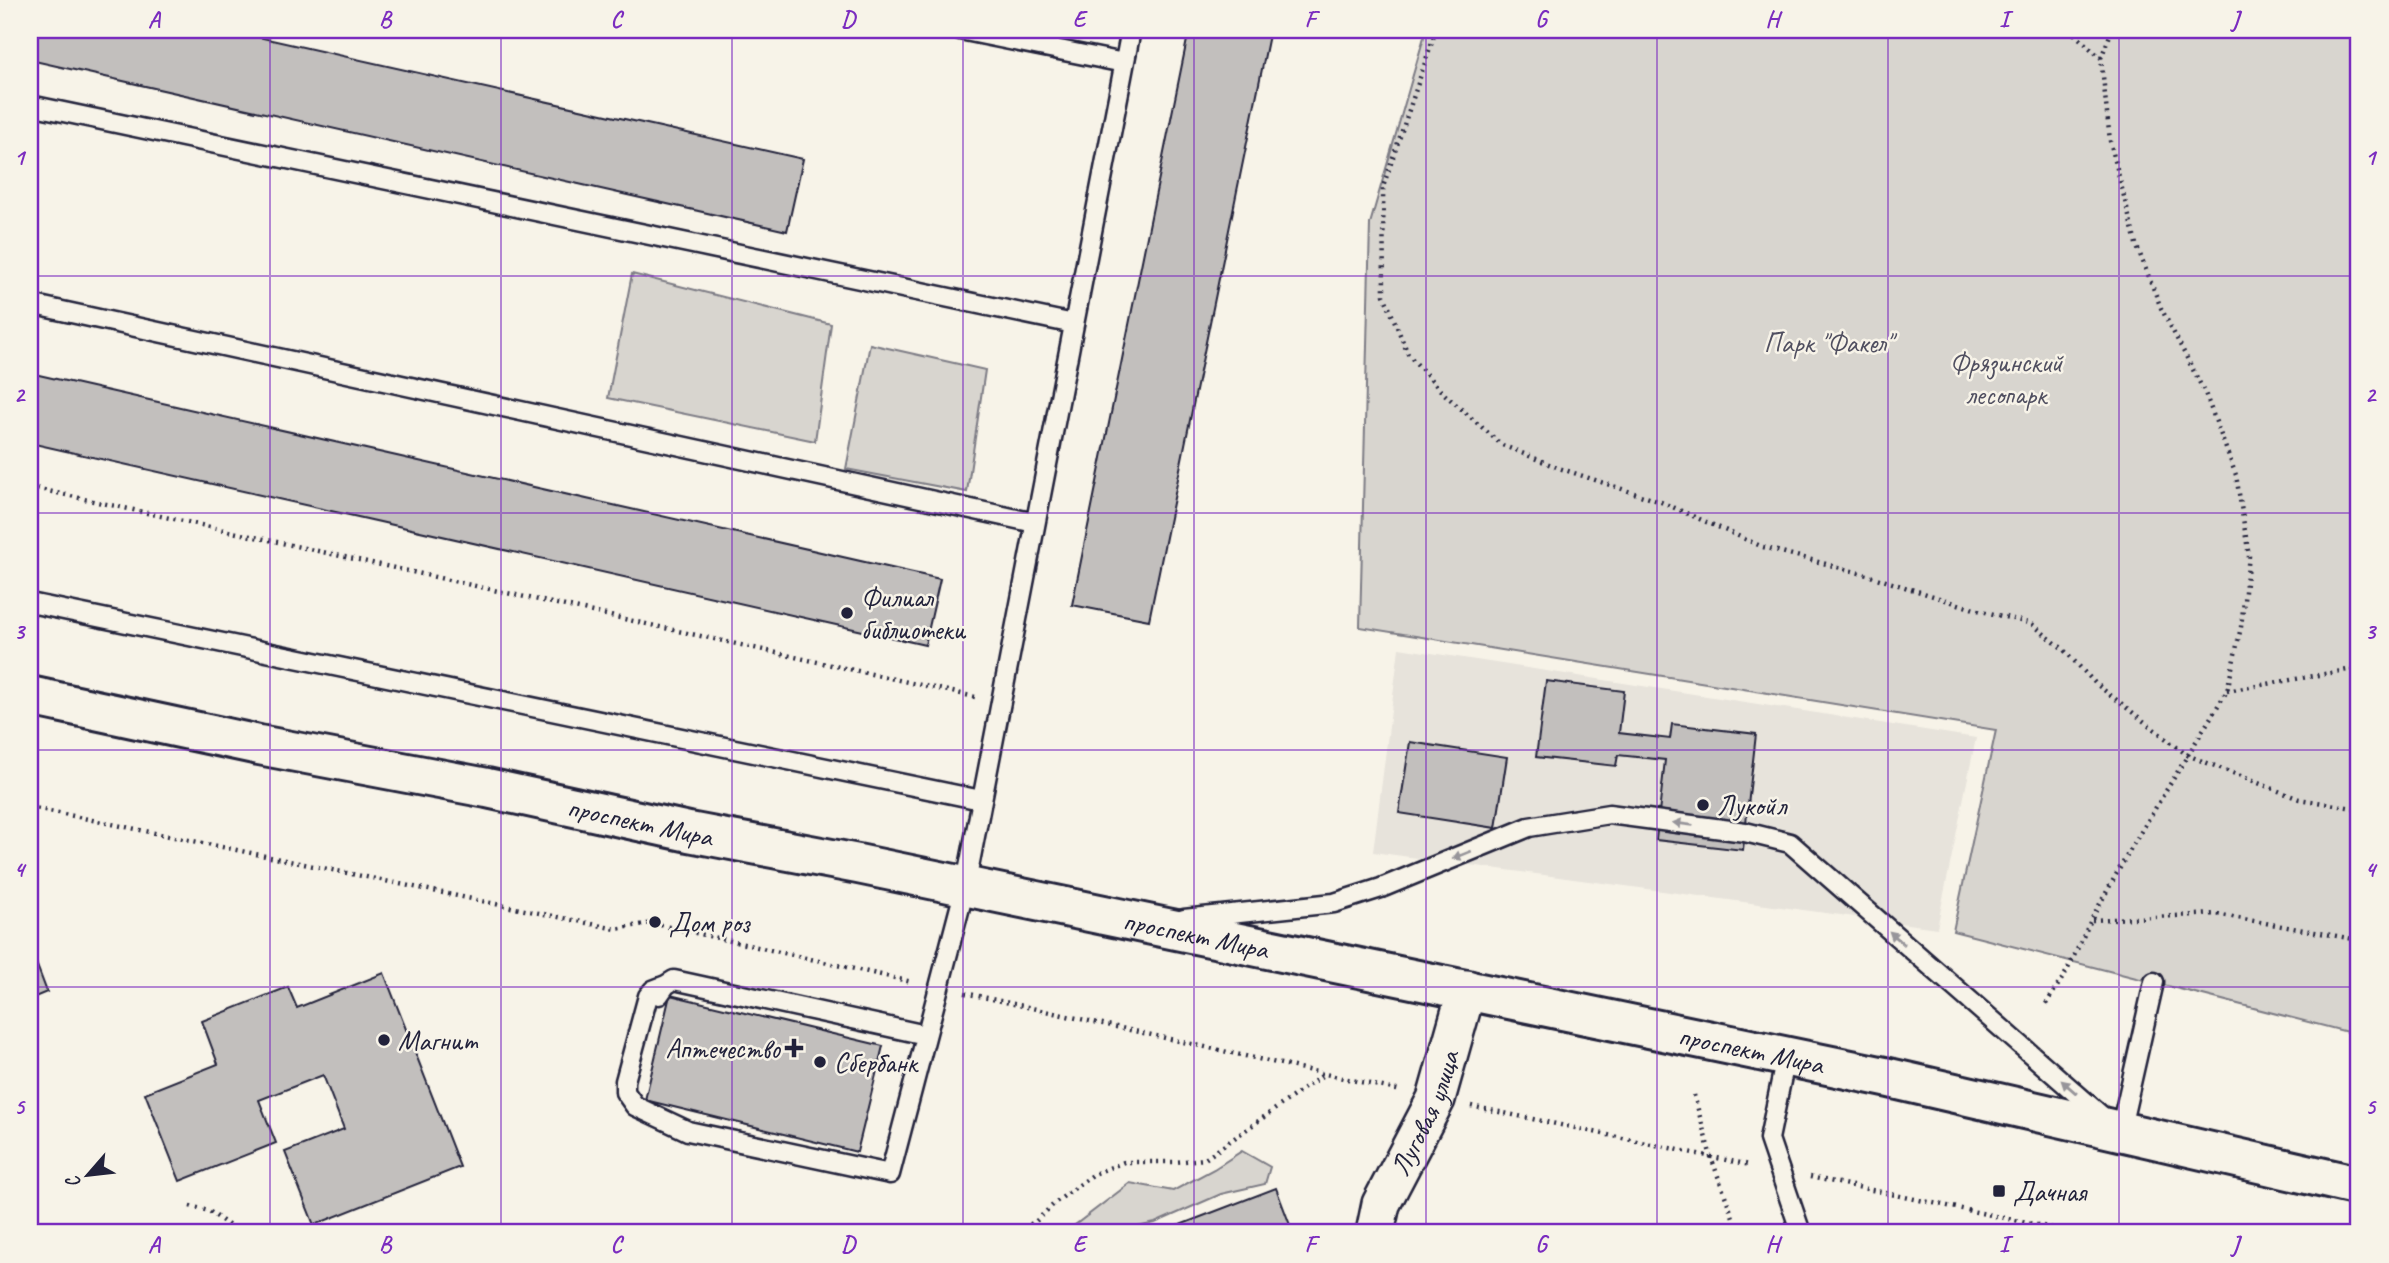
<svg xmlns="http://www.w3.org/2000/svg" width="2389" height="1263" font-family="Caveat,sans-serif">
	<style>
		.built { fill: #e7e3db }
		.green { fill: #d8d5cf; stroke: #7d7c85; stroke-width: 2 }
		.building { fill: #c2bfbd; stroke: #22223b; stroke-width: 2 }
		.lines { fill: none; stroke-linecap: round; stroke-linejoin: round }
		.lane-casing { stroke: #22223b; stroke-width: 23 }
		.street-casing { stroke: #22223b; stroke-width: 42 }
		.primary-casing { stroke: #22223b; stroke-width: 44 }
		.path { stroke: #22223b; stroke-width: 4.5; stroke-dasharray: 2 5; stroke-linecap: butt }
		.lane { stroke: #f7f3e8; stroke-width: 18 }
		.street { stroke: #f7f3e8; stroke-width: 37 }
		.primary { stroke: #f7f3e8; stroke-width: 38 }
		.oneway { fill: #97959a }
		.grid { fill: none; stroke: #7b2cbf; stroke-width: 2; stroke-opacity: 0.55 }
		.poi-dot { fill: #22223b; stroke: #f7f3e8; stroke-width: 2.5 }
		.labels { text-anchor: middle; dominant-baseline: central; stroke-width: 5; stroke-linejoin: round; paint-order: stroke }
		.park-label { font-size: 28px; fill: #504f60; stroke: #f7f3e8 }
		.poi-label { font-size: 28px; fill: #22223b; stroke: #f7f3e8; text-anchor: start }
		.street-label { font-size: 28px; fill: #22223b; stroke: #f7f3e8 }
		.neatline { fill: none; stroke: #7b2cbf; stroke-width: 2.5 }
		.grid-label { font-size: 23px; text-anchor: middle; font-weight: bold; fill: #7b2cbf }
	</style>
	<rect width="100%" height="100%" fill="#f7f3e8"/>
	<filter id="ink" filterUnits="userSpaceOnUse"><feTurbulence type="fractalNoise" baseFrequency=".0143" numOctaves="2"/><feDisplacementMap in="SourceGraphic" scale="14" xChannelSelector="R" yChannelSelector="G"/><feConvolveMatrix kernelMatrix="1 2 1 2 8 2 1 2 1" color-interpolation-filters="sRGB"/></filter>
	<g filter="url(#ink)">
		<path class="built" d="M1399,648L1976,738L1937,928L1373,852Z"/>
		<path class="green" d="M1426,30H2359V1035L1953,931L1996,730L1360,627L1370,224Z
			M632,274L831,324L815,441L608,398Z
			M870,344L985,370L967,492L846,469Z
			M1242,1151L1270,1167L1265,1184L1221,1194L1155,1223L1111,1233H1058L1067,1231L1130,1183L1173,1191L1214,1169Z"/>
		<path class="building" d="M30,30H227L803,159L787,231L30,60Z
			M1189,30H1270L1149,620L1072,605Z
			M30,373L940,579L925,645L30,443Z
			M1546,681L1624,691L1619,733L1670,739L1672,724L1756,734L1743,850L1656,840L1665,760L1618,755L1616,766L1536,757Z
			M1410,742L1507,757L1496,828L1399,813Z
			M30,947L47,992L30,999Z
			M384,973L460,1167L314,1225L285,1152L344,1129L323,1075L259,1100L276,1143L180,1181L145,1093L218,1064L202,1021L288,987L297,1008Z
			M670,995L883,1046L857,1152L645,1100Z
			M1276,1188L1293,1233H1159Z"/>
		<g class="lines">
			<defs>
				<path id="lane" d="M960,30L1124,63
					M30,105L1074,324
					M30,304L1035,523
					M30,603L981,800
					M1184,919L1334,903L1381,888L1529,827L1609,814L1745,832L1790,843L2120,1132L2154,982
					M666,985L653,990L648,996L625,1081V1092L635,1106L688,1131L890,1174L965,888L1131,30
					M659,995L666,985L674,980L926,1035
					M1786,1057L1769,1139L1801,1233"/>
				<g id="street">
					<path id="s1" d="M1375,1233L1381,1204L1436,1099L1467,989"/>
				</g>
				<g id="primary">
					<path id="s2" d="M30,696L259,745L487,788L689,832L858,864L1885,1077L2359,1186"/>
				</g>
			</defs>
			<use href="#lane" class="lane-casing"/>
			<use href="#street" class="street-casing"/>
			<use href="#primary" class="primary-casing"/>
			<path class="path" d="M1436,30L1383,187L1384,295L1408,354L1441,391L1502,445L1559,468L1661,502L1763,547L1867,575L1974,609L2032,624L2063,649L2095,683L2187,755L2299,799L2359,809
				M2101,58L2112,30
				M30,487L975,697
				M2227,691L2359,668
				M30,807L616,929L651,923L669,927L912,982
				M2092,920L2216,914L2359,940
				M965,993L1401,1091
				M2046,1004L2067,971L2091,920L2131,848L2227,691L2241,627L2249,556L2236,475L2205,393L2161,308L2136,244L2110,141L2101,58L2070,30
				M1694,1095L1711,1157L1734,1220
				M1471,1106L1750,1165
				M1810,1177L2076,1233
				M190,1206L209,1211L235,1230L245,1233
				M1011,1233L1035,1222L1056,1202L1094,1174L1124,1162H1175L1205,1159L1323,1075"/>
			<use href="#lane" class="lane"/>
			<use href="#street" class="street"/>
			<use href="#primary" class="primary"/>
		</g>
		<defs><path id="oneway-solid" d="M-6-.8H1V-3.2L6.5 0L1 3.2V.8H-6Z" transform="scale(1.75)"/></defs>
		<g class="oneway">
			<use href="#oneway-solid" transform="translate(1683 824) rotate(-173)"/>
			<use href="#oneway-solid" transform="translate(1462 855) rotate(158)"/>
			<use href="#oneway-solid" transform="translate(1897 938) rotate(-139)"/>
			<use href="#oneway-solid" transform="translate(2069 1087) rotate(-139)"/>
		</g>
	</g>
	<path class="grid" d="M270,30V1233M501,30V1233M732,30V1233M963,30V1233M1194,30V1233M1426,30V1233M1657,30V1233M1888,30V1233M2119,30V1233M30,276H2359M30,513H2359M30,750H2359M30,987H2359"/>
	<g class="poi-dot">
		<circle cx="847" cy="613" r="7"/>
		<circle cx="1703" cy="805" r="7"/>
		<circle cx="655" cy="922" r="7"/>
		<circle cx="384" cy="1040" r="7"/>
		<path d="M790.5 1037.5h7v7h7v7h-7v7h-7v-7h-7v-7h7z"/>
		<circle cx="820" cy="1062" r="7"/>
		<rect x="1992" y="1184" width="14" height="14" rx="3.5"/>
	</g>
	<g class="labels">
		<g class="park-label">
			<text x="1828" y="342">Парк "Факел"</text>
			<text x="2006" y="362">Фрязинский<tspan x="2006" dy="32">лесопарк</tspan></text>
		</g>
		<g class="poi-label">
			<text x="861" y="597">Филиал<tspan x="861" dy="32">библиотеки</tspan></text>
			<text x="1717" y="805">Лукойл</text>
			<text x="669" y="922">Дом роз</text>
			<text x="398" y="1040">Магнит</text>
			<text x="780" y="1048" text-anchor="end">Аптечество</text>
			<text x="834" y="1062">Сбербанк</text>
			<text x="2013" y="1191">Дачная</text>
		</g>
		<g class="street-label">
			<text stroke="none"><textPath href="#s2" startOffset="623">проспект Мира</textPath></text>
			<text stroke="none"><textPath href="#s2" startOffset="1190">проспект Мира</textPath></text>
			<text stroke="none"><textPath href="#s2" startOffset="1757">проспект Мира</textPath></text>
			<text stroke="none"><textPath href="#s1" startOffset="131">Луговая улица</textPath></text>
		</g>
	</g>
	<rect width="2389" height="1263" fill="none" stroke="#f7f3e8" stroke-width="77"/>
	<g transform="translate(88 1175) rotate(242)" stroke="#f7f3e8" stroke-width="5" paint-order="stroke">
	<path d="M0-5L12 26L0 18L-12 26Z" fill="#22223b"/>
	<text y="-10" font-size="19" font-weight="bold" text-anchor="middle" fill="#22223b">С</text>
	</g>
	<rect x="38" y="38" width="2312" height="1186" class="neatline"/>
	<g class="grid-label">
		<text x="154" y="27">A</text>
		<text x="385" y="27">B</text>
		<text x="616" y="27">C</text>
		<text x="848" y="27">D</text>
		<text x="1079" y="27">E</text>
		<text x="1310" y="27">F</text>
		<text x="1541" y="27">G</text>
		<text x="1772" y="27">H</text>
		<text x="2004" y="27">I</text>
		<text x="2235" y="27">J</text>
		<text x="19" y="165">1</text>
		<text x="2370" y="165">1</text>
		<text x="19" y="402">2</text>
		<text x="2370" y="402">2</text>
		<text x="19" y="639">3</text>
		<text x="2370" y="639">3</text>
		<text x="19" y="877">4</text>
		<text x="2370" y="877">4</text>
		<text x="19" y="1114">5</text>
		<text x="2370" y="1114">5</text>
		<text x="154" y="1252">A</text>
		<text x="385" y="1252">B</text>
		<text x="616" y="1252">C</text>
		<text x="848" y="1252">D</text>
		<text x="1079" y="1252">E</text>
		<text x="1310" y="1252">F</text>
		<text x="1541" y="1252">G</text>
		<text x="1772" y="1252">H</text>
		<text x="2004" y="1252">I</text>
		<text x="2235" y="1252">J</text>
	</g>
</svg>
